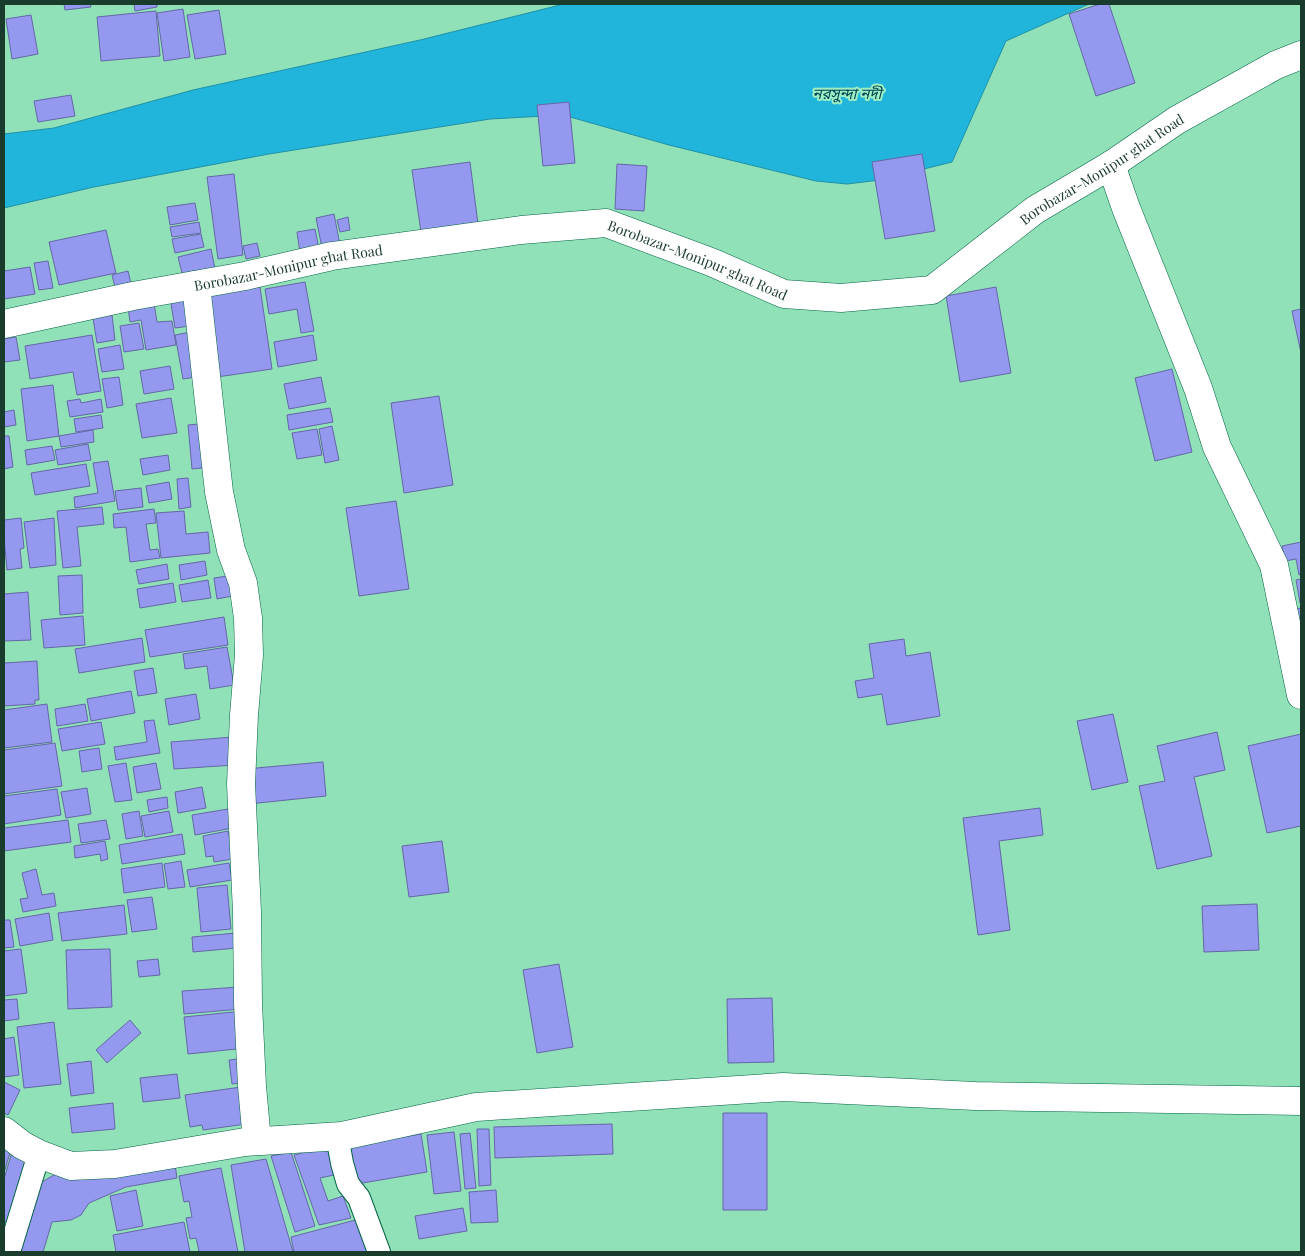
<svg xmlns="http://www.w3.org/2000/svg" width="1305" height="1256" font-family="'Playfair Display','Noto Sans Bengali',serif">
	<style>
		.water { fill: #21b5dc; stroke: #1f91a7 }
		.building { fill: #9598ef; stroke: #6467a7 }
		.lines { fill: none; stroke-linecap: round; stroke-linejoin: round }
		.minor-casing { stroke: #006442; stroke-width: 24 }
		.tertiary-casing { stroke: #006442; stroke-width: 29 }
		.secondary-casing { stroke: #006442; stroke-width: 29 }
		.minor { stroke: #fff; stroke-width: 22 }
		.tertiary { stroke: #fff; stroke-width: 28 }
		.secondary { stroke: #fff; stroke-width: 28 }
		.labels { text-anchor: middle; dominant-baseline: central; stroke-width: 4; stroke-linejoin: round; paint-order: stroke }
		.street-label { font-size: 14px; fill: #1a3c2c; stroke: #9defc4 }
		.water-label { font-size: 15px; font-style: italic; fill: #034151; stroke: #9defc4 }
	</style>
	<rect width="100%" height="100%" fill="#90e1b8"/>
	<path class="water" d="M564,4H1089L1006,41L952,162L880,180L847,184L816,181L669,145L563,115L490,119L269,154L94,187L4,208V134L54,128L193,90L420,40Z"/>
	<path class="building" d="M64,4H90L91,7L65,10Z
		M134,4H157V7L135,11Z
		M1100,4H1109L1135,83L1096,96L1069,14Z
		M183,9L190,57L164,61L157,13Z
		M219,10L226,54L195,59L187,15Z
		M156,11L160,56L101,61L97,17Z
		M31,15L38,54L12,59L6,19Z
		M71,95L75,116L38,122L34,101Z
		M569,102L575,163L543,166L537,105Z
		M922,154L935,231L885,239L872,162Z
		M470,162L478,224L421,232L412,170Z
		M617,164L647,166L644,211L615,209Z
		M234,174L243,255L218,259L207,177Z
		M195,203L198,220L170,225L167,207Z
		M334,214L340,245L322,248L316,218Z
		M348,217L350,230L340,232L337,220Z
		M199,222L201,233L172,237L170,227Z
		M315,229L319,249L300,253L297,232Z
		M106,230L116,273L59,285L49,242Z
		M201,234L204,247L175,253L172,239Z
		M257,243L260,256L246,259L243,246Z
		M211,249L215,269L183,277L178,257Z
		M48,261L53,288L39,290L34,263Z
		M30,267L35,294L4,299V271Z
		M128,271L131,284L115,287L112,275Z
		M305,282L314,331L301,333L297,309L269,314L265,289Z
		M260,287L272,369L217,377L204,295Z
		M996,287L1011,373L960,382L946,296Z
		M193,295L198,325L175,328L170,298Z
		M154,303L157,322L172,321L176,345L146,350L141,320L130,322L128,307Z
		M1301,309V353L1292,311Z
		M112,315L115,340L97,343L93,318Z
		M139,323L144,349L124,352L120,326Z
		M196,331L202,376L183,379L175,335Z
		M92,335L101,391L77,395L73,372L30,379L25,346Z
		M313,335L317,360L278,367L274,342Z
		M16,337L20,360L4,362V339Z
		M120,345L124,369L102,372L98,349Z
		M170,366L174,389L144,394L140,371Z
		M1172,369L1192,452L1155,461L1135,378Z
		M119,377L123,405L107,408L102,379Z
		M321,377L326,402L289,409L284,384Z
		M53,385L59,436L27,441L21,389Z
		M439,396L453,485L404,493L391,403Z
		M171,398L177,433L142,438L136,404Z
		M80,399L81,403L101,399L103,412L70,417L67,401Z
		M330,408L333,422L289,430L287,415Z
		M14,410L16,425L4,427V412Z
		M101,415L103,428L76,432L74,419Z
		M209,423L213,467L192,469L188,425Z
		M332,426L339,460L325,463L319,429Z
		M317,429L322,455L297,459L292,433Z
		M93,430L94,442L61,447L59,436Z
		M4,436H9L13,467L4,469Z
		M88,444L91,460L58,465L55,450Z
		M52,446L55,460L27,465L25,450Z
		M168,455L170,470L143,475L140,459Z
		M108,461L115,501L75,508L74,497L98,493L93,463Z
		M86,464L90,486L35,495L31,473Z
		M188,478L191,507L179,509L177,479Z
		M169,482L172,499L149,503L146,486Z
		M141,488L143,507L118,510L115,491Z
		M396,501L409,589L359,596L346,508Z
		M102,507L104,524L77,527L81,566L63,568L57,511Z
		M154,509L156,523L146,524L150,550L158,549L160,558L130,562L126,527L114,528L113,514Z
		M184,511L186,534L208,532L210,553L161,558L156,513Z
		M21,518L24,548L20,549L22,568L7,570L4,538V520Z
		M54,518L56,565L30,568L24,522Z
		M1301,542V574L1299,575L1296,559L1285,561L1282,546Z
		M205,561L207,575L181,580L179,565Z
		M167,564L169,579L139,584L136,570Z
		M82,575L83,613L60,615L58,576Z
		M234,575L237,595L217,599L214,578Z
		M1301,579V603H1300L1296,580Z
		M208,580L211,598L182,602L179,585Z
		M173,583L176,602L140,608L137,589Z
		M28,592L31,640L4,641V594Z
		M1301,608V634L1291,610Z
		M83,616L85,645L44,648L41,620Z
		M224,617L228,645L150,657L145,630Z
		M142,638L145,662L79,673L75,649Z
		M904,639L906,656L930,652L940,716L887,725L882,694L858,698L855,681L874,678L869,644Z
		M227,647L234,685L210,689L207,666L185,669L183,654Z
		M37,661L39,700H35V704L4,706V663Z
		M153,668L157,693L138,696L134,671Z
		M131,691L135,713L91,721L87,699Z
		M196,694L200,719L169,725L165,699Z
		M47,704L52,742L4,748V710Z
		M85,704L88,721L57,726L55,709Z
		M1113,714L1128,782L1092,790L1077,721Z
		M154,720L160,753L116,760L114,747L147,742L144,721Z
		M101,722L105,744L62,751L58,729Z
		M1217,732L1225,770L1194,777L1212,856L1157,869L1139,786L1165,781L1157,746Z
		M1301,734V826L1267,833L1248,746Z
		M233,737L235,765L174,769L171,742Z
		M55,743L62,786L4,794V750Z
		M99,748L102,769L82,772L79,751Z
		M323,762L326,796L248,804L245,769Z
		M126,763L132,800L115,802L108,766Z
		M156,763L161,789L137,793L133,767Z
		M202,787L206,808L178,813L175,792Z
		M87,788L91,814L66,818L61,792Z
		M57,789L61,815L4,824V796Z
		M167,797L168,808L149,812L147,800Z
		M234,808L238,827L195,835L192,815Z
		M1040,808L1043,835L999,841L1010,930L978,935L963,818Z
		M139,811L143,836L126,839L122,814Z
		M169,811L173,832L145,837L141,816Z
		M68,820L71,842L4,851V828Z
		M106,820L110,839L81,843L78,824Z
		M228,831L233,859L214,862L213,856L206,857L203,836Z
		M182,834L185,854L122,864L119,845Z
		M105,841L108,859L101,861L100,854L75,858L74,846Z
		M442,841L449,892L409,897L402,846Z
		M181,861L185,887L168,889L164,864Z
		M162,863L165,887L124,893L121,869Z
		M229,863L232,880L190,887L187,870Z
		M36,869L42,895L54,893L56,906L23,912L20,899L28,898L22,873Z
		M227,885L231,929L201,932L197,888Z
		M152,897L157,929L132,932L127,900Z
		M1257,904L1259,950L1204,952L1202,906Z
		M124,905L127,934L62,941L58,913Z
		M49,913L53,940L20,946L15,919Z
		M4,920H10L14,947L4,948Z
		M236,933L237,948L193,952L192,937Z
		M21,949L27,993L4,996V951Z
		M110,949L112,1007L68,1009L66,950Z
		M158,959L160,975L139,977L137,961Z
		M559,964L573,1047L537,1053L523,970Z
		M239,987L241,1009L184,1014L182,991Z
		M772,998L774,1062L728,1063L727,999Z
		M17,999L19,1019L4,1021V1000Z
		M243,1011L246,1048L188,1054L184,1017Z
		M130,1020L141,1033L107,1063L96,1050Z
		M54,1022L61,1084L24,1088L17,1027Z
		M14,1037L19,1075L4,1077V1039Z
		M247,1058L249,1082L232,1084L229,1060Z
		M91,1061L94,1093L71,1096L67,1064Z
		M177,1074L180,1098L143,1102L140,1078Z
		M4,1082L20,1090L8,1115L4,1113Z
		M248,1086L253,1123L203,1130L202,1125L190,1127L185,1095Z
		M113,1103L115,1129L72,1133L69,1108Z
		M723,1113H767V1210H723Z
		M612,1124L613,1154L495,1158L494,1127Z
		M477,1129H489L491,1185L479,1186Z
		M454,1132L461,1191L434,1194L427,1135Z
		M470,1133L476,1188L465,1189L460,1134Z
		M421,1134L427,1172L351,1185L345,1146Z
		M4,1147L11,1149L4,1173Z
		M327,1147L334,1175L320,1178L328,1201L343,1196L351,1218L319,1225L294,1155Z
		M12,1152L30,1158L10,1223L4,1221V1179Z
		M291,1152L315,1226L295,1232L271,1156Z
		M174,1158L177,1178L126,1187L89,1203L81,1215L71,1220L52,1222L43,1252H20L42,1182L59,1172Z
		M266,1159L293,1252H245L231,1165Z
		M221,1168L238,1252H195L199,1251L196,1238L190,1239L186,1218L192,1217L189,1201L184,1202L179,1176Z
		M136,1190L143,1226L117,1231L110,1196Z
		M496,1190L498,1222L471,1223L469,1192Z
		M463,1208L467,1231L419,1239L415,1216Z
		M359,1219L368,1252H294L291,1237Z
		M184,1222L190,1252H116L113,1235Z"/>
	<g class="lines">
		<defs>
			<path id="minor" d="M337,1136L342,1163L348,1184L359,1198L379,1252
				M9,1252L39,1154"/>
			<g id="tertiary">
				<path d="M1111,165L1126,208L1198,388L1217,447L1274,565L1301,695"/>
				<path d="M196,285L219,492L231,550L243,583L248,618L249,655L244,715L241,784L247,912L248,1003L252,1086L257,1141"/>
				<path id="s1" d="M4,324L133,296L245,276L332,256L521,230L606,223L711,262L784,294L841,298L932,290L1035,210L1111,165L1177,120L1276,65L1301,55"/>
			</g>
			<path id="secondary" d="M4,1131L22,1145L39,1154L71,1166L115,1164L245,1142L342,1136L476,1107L783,1087L975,1096L1301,1101"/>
		</defs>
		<use href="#minor" class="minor-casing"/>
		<use href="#tertiary" class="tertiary-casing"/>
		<use href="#secondary" class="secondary-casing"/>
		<use href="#minor" class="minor"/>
		<use href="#tertiary" class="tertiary"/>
		<use href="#secondary" class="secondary"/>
	</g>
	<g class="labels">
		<g class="street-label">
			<text stroke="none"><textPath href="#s1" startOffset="1160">Borobazar-Monipur ghat Road</textPath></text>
			<text stroke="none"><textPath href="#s1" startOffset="710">Borobazar-Monipur ghat Road</textPath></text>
			<text stroke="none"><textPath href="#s1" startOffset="290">Borobazar-Monipur ghat Road</textPath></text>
		</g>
		<g class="water-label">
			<text x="847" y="93">নরসুন্দা নদী</text>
		</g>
	</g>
	<rect width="1305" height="1256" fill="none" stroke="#1a3c2c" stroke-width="10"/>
</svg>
